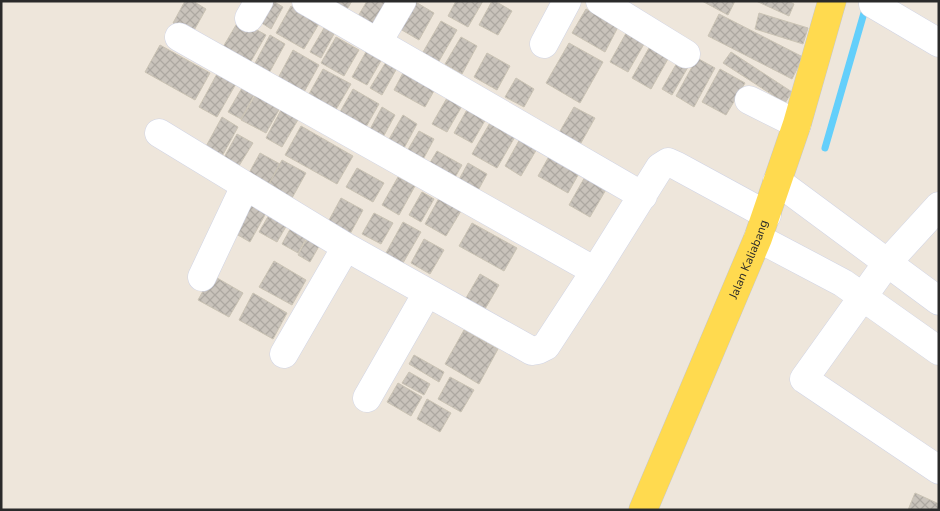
<svg xmlns="http://www.w3.org/2000/svg" width="940" height="511" font-family="'Nunito Sans',sans-serif">
	<style>
		.lines { fill: none; stroke-linecap: round; stroke-linejoin: round }
		.stream { stroke: #63cffb; stroke-width: 7 }
		.building { fill: url(#building-cross-hatch); stroke: #cac3b4 }
		.minor-casing { stroke: #d0d4e5; stroke-width: 29 }
		.major-casing { stroke: #c8c8c8; stroke-width: 29 }
		.minor { stroke: #fff; stroke-width: 28 }
		.major { stroke: #ffda4f; stroke-width: 28 }
		.labels { text-anchor: middle; dominant-baseline: central; stroke-width: 4.5; stroke-linejoin: round; paint-order: stroke }
		.street-label { font-size: 12px; fill: #2a2a2a; stroke: #fff }
	</style>
	<defs>
		<pattern id="building-cross-hatch" width="8" height="8" patternUnits="userSpaceOnUse" patternTransform="scale(1.25)"><rect width="8" height="8" fill="#c9c3bb"/><path d="M0 0l8 8M0 8l8-8" fill="none" stroke="#ada8a1"/></pattern>
	</defs>
	<rect width="100%" height="100%" fill="#eee6db"/>
	<g class="lines">
		<path class="stream" d="M825,148L866,6"/>
	</g>
	<path class="building" d="M185,1H193L206,9L192,34L173,23Z
		M273,1L283,7L271,29L257,20Z
		M328,1H352L346,11Z
		M367,1H397L380,31L357,18Z
		M414,1L434,13L419,40L395,26Z
		M456,1H483L468,27L448,16Z
		M492,1H495L512,11L498,35L479,25Z
		M702,1H735L728,15Z
		M756,1H788L794,4L789,16Z
		M291,6L320,22L304,49L276,33Z
		M586,9L618,27L605,52L572,33Z
		M759,13L808,28L803,44L755,29Z
		M719,14L803,57L792,79L708,36Z
		M239,20L266,35L250,63L223,47Z
		M441,21L457,30L435,68L419,59Z
		M630,26L648,37L628,72L610,62Z
		M324,28L334,34L321,58L310,52Z
		M270,35L285,44L268,75L253,67Z
		M336,37L359,50L344,76L321,63Z
		M461,37L477,46L462,74L445,64Z
		M654,39L673,50L651,89L632,78Z
		M569,43L603,62L580,103L546,83Z
		M160,45L210,73L195,100L145,72Z
		M293,50L319,65L303,94L277,80Z
		M367,50L382,59L367,85L352,77Z
		M731,52L792,92L785,103L723,63Z
		M487,53L510,66L497,90L474,77Z
		M682,54L692,60L672,95L662,89Z
		M697,58L715,68L694,107L676,96Z
		M386,62L397,68L382,95L370,88Z
		M323,69L351,84L331,118L304,103Z
		M720,69L745,83L726,115L702,102Z
		M404,71L435,89L425,107L394,90Z
		M218,72L237,82L217,117L199,107Z
		M516,78L534,89L524,107L505,97Z
		M242,88L254,95L241,119L228,112Z
		M353,89L379,104L362,134L336,119Z
		M451,91L466,99L447,132L432,124Z
		M256,94L280,108L266,133L241,120Z
		M469,106L487,117L472,143L454,133Z
		M382,107L395,115L381,141L368,133Z
		M574,107L595,118L577,150L556,138Z
		M282,108L299,118L282,147L266,138Z
		M403,115L417,124L403,150L388,141Z
		M222,117L238,127L220,160L204,150Z
		M491,121L516,135L497,168L472,154Z
		M301,126L353,156L337,184L285,155Z
		M419,131L434,139L419,167L403,158Z
		M237,134L253,143L237,169L222,161Z
		M521,137L538,147L521,176L505,166Z
		M437,151L462,165L453,181L428,166Z
		M552,151L582,168L568,193L538,176Z
		M260,153L280,164L269,184L249,173Z
		M282,160L306,173L292,198L269,184Z
		M468,163L487,174L475,196L456,185Z
		M357,168L384,183L373,202L346,187Z
		M590,168L611,181L590,217L569,205Z
		M398,177L415,186L399,215L382,205Z
		M422,192L434,199L421,222L409,215Z
		M252,193L271,204L250,242L231,231Z
		M341,198L363,210L350,234L328,222Z
		M439,198L461,211L446,236L425,224Z
		M273,208L291,218L277,242L259,232Z
		M374,213L393,223L381,244L362,234Z
		M294,222L310,231L298,253L282,244Z
		M403,222L421,232L403,263L386,253Z
		M472,223L517,248L504,271L459,246Z
		M309,235L322,241L310,262L298,255Z
		M424,239L444,250L430,274L411,263Z
		M274,261L306,280L292,305L259,287Z
		M480,274L499,285L485,309L466,298Z
		M212,275L243,293L229,317L198,300Z
		M253,293L287,313L273,339L239,320Z
		M464,330L498,349L479,384L445,364Z
		M414,355L444,372L439,382L409,364Z
		M409,372L430,384L424,395L402,383Z
		M450,377L474,390L461,412L438,399Z
		M398,383L422,397L411,416L387,402Z
		M427,399L451,413L440,432L417,419Z
		M915,493L939,504L938,510H908Z"/>
	<g class="lines">
		<defs>
			<path id="minor" d="M306,1L643,196
				M600,1L686,54
				M873,4L939,43
				M249,18L259,1
				M179,37L595,271
				M378,42L402,1
				M544,44L567,1
				M749,100L797,124
				M159,133L346,247L532,351L538,350L546,346L595,271L660,167L668,162L677,166L767,215
				M777,181L939,301
				M939,206L887,263L804,379L939,470
				M758,238L843,283L939,351
				M202,277L245,186
				M284,354L346,247
				M367,398L427,293"/>
			<g id="major">
				<path id="s1" d="M643,510L758,238L797,124L832,1"/>
			</g>
		</defs>
		<use href="#minor" class="minor-casing"/>
		<use href="#major" class="major-casing"/>
		<use href="#minor" class="minor"/>
		<use href="#major" class="major"/>
	</g>
	<g class="labels">
		<g class="street-label">
			<text stroke="none"><textPath href="#s1" startOffset="272">Jalan Kaliabang</textPath></text>
		</g>
	</g>
	<rect width="940" height="511" fill="none" stroke="#2a2a2a" stroke-width="5"/>
</svg>
